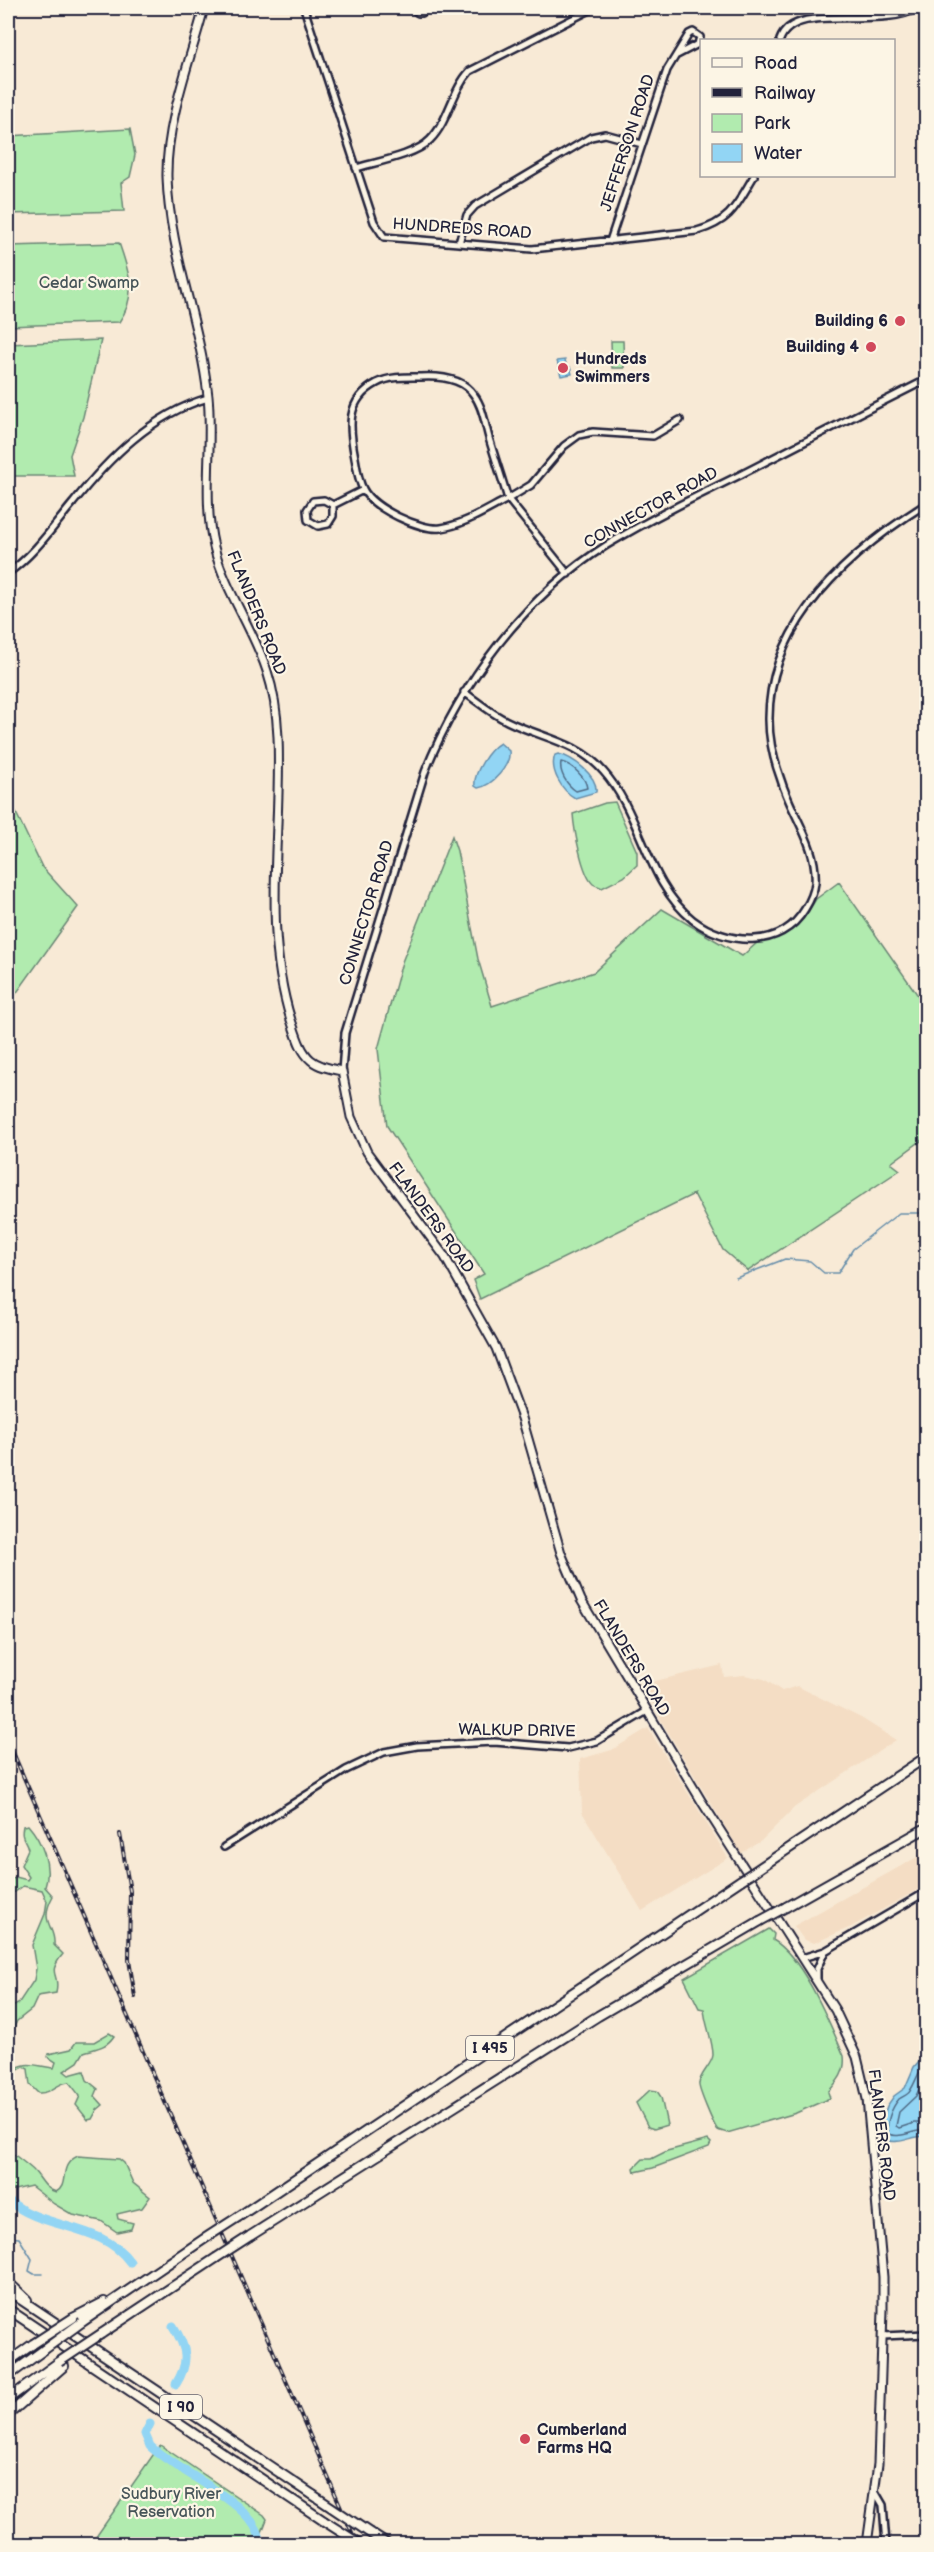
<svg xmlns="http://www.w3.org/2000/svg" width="934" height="2552" font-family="'Balsamiq Sans',sans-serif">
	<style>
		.built { fill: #f4ddc4 }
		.green { fill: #b1ebaf; stroke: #6a8675; stroke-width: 1.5 }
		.water { fill: #92d5f4; stroke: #658daa; stroke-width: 1.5 }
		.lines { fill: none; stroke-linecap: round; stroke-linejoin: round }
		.shore { stroke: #4f6a85; stroke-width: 1.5 }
		.stream { stroke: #658daa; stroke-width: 1.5 }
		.river { stroke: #92d5f4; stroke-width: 9 }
		.minor-casing { stroke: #22223b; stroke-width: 10 }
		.major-casing { stroke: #22223b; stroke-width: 11 }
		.highway-casing { stroke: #22223b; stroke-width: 12 }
		.minor { stroke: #fcf5e5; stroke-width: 5 }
		.major { stroke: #fcf5e5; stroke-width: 7 }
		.highway { stroke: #fcf5e5; stroke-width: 8 }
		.rail-casing { stroke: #22223b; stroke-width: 4 }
		.rail { stroke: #fcf5e5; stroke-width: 1.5; stroke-dasharray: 4.5; stroke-linecap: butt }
		.highway-bridge-casing { stroke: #22223b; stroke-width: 12; stroke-linecap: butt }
		.highway-bridge { stroke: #fcf5e5; stroke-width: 8 }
		.poi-dot { fill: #d1495b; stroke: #fcf5e5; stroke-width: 2 }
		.labels { text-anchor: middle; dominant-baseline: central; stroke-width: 4.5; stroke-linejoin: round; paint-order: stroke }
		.shield { fill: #fcf5e5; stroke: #63616e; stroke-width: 1.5 }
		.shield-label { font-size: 15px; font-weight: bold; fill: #22223b }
		.street-label { font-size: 16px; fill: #22223b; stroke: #fcf5e5 }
		.park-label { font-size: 16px; fill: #465458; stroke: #fcf5e5 }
		.poi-label { font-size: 16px; font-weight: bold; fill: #22223b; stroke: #fcf5e5; text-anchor: end }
	</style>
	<rect width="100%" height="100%" fill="#f8ead6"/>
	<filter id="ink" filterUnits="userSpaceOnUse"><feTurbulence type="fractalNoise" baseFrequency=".0167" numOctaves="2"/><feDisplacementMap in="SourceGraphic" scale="12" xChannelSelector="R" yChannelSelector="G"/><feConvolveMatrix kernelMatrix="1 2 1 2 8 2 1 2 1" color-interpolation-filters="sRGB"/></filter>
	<g filter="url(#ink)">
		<path class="built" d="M722,1665L724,1677L744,1675L764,1679L782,1691L797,1686L861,1718L896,1740L795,1807L761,1841L741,1853L662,1722L643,1684Z
			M648,1728L728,1858L642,1911L582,1812L580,1759L612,1750Z
			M926,1852V1885L851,1927L814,1943L804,1940L794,1926Z"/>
		<path class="green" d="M130,129L135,155L130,177L121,183L124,211L8,214V136Z
			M119,243C129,272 138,295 119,322L8,326V246Z
			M101,340L83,417L70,455L74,476H8V344Z
			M611,341H623L624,368H612Z
			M8,796L42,867L78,907L8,1005Z
			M615,802L637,852V865L624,877L602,888C599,886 596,886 593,884C582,874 574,829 573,814L605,803Z
			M452,836L457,851L478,959L492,1006L594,972L662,909L742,956L757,943L777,938L793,929L806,915L816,899L839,882L926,1007V1137L891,1163L900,1170L748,1271L723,1250L694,1194L480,1299L473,1280L484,1274L387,1126L378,1049L402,962Z
			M28,1825C42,1841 52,1866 45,1887L53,1896C38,1923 56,1926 54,1945L63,1954C45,1976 61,1972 56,1993L38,1996L32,2009L17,2021L13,2029L8,2033V2009L18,2004L34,1980L36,1969L32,1945L45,1914L47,1901L42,1890L23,1886L15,1892L8,1893V1881L16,1877L27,1880L29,1877L21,1865L28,1849C26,1839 20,1839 23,1826Z
			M769,1929L774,1934L773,1940C803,1957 830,2024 844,2056C846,2072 838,2081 828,2092L830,2098L796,2113L727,2133C725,2132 720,2131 718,2130C714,2127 698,2088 699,2084C700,2073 712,2065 713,2055C713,2041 705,2024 704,2009L699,2008L684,1978Z
			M109,2033L114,2036C106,2048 97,2048 84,2052L78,2062L64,2071L69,2075L84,2071L87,2080L98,2089L95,2096L103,2105L97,2110L92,2119L88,2120L76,2105L80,2096L69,2082C56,2083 52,2094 38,2093L30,2085L28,2069L24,2067L18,2070L8,2089V2073C27,2059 34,2066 54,2068L56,2062L48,2057L49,2054L71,2049L76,2042H94Z
			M650,2090L657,2091L661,2097L667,2125L654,2129L648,2127L636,2103Z
			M708,2140L711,2143L709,2147L653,2168L635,2172L634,2168L643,2159H651L667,2151Z
			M8,2150C12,2153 32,2168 35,2172C42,2180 45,2189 56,2192C70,2185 57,2165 78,2156L119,2159L124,2163L133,2183L150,2197L142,2208L117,2214L118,2219L133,2223L131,2229L117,2232L101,2221L73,2215L54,2204L31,2186L10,2191V2199L8,2202Z
			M160,2445L264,2515L267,2519L261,2535L260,2544H91Z"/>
		<path class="water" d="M565,360L567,368L570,367L572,374L561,376L557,361Z
			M500,743L509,751C511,765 492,786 478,788L475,786C473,773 489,749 500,743Z
			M558,754C573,757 598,776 596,792L575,798C562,791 549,770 555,755Z
			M926,2053V2136C911,2136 900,2145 885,2140L880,2132V2126L887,2106L894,2096L905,2088L914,2067Z"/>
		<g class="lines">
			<path class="shore" d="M561,762C572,764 586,778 587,788L576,791C567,785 559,773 561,762Z
				M926,2062C917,2073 917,2080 910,2091C908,2095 903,2096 899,2099C892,2107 885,2124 888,2134C901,2139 913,2130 926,2130
				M926,2073L916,2096L899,2112L896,2126L899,2128L914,2123H926"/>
			<path class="stream" d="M736,1278L785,1259L810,1261L824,1273H838L853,1249L899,1213H926
				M8,2206L11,2203
				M8,2237L19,2238L32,2259L29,2271L34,2274H43"/>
			<path class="river" d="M8,2200C44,2231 101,2222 130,2262
				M173,2326C187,2348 190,2361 176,2384
				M150,2424L145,2434L150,2446C175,2471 262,2506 260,2544"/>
			<defs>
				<path id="minor" d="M304,8L374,222L384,237L532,249L697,231C732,221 737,204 754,176
					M412,8L418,13H422L426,8
					M780,40C794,0 879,31 917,8
					M356,168C376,162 416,155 430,140C449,121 452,90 470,71L594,8
					M610,241L667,70L689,34L693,32L700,37L698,44L677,55
					M459,243L467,215L475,206L591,137L605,134L642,144
					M333,505V516L328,524L318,526L308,520L307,510L313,501L324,500L333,505L363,490
					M8,573C34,555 53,527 73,503C108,459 152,414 208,398
					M568,574L508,499C488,509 464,525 441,528C421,531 372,508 363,489C358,480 357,468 355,458C349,428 345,400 377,383C390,376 407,377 421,377C440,376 463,378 474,395C483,407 485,424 489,438C495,458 502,479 508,499L531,485L564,446L579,435L593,432L653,436L680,420
					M464,692C478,702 492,714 507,721C541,738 577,741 603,771C642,814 646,883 693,920C726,945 781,950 805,909C810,901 814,892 815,883C818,846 791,814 781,780C774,761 769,741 769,720C768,623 851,551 926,504
					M342,1071L345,1033L425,772C461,682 524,597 607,545C650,519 695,497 740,475C802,443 864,411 926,380
					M224,1847L346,1770L384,1752L417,1746L494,1742L568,1748L597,1741L647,1711
					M802,1958L825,1951L926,1892
					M817,1980V1969L825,1951
					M883,2336L926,2334
					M876,2493L883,2505L886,2544"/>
				<path id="major" d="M204,8C190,61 166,122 167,177C169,251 200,322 208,396C213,446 202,499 214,547C225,591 253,628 267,671C274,692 277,714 278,737C282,832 262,927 291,1020C296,1034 300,1051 311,1060C319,1067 332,1069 342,1071L351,1117L367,1152L445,1257L496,1348L522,1418L561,1553L581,1600L702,1802L835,2010L857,2057L867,2099L883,2277V2310L878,2464L867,2544"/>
				<path id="highway" d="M755,1871L926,1757
					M786,1907L926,1828
					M238,2217L741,1880
					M250,2236L598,2016L760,1921
					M8,2282L27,2300
					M8,2291L313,2495
					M8,2309L324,2521
					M73,2318L104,2302
					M82,2322L204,2239
					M101,2334L216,2258
					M8,2362L33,2344
					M8,2376L45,2349
					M8,2399L59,2362
					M8,2415L64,2366
					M370,2533L387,2544"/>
			</defs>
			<use href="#minor" class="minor-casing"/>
			<use href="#major" class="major-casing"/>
			<use href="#highway" class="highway-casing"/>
			<use href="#minor" class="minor"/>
			<use href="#major" class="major"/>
			<use href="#highway" class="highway"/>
			<defs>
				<path id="rail" d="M8,1741L357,2544
					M120,1834L130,1891L129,1960L135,1997"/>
			</defs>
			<use href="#rail" class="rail-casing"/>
			<use href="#rail" class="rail"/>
			<defs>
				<path id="highway-bridge" d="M741,1880L755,1871
					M760,1921L786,1907
					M204,2239L238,2217
					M216,2258L250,2236
					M33,2344L73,2318
					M45,2349L82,2322
					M59,2362L101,2334
					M313,2495L370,2533
					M324,2521L360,2544"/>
			</defs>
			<use href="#highway-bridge" class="highway-bridge-casing"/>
			<use href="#highway-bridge" class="highway-bridge"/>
		</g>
	</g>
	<g class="poi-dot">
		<circle cx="900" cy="321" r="6"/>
		<circle cx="871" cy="347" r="6"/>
		<circle cx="563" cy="368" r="6"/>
		<circle cx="525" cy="2439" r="6"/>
	</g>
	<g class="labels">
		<g class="shield">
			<rect x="466" y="2036" width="48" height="24" rx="4.5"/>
			<rect x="160" y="2395" width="42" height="24" rx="4.5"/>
		</g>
		<g class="shield-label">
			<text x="490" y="2048">I 495</text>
			<text x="181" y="2407">I 90</text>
		</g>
		<g class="street-label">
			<text transform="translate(628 143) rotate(-72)">JEFFERSON ROAD</text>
			<text transform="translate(462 229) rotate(4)">HUNDREDS ROAD</text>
			<text transform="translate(651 508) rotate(-29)">CONNECTOR ROAD</text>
			<text transform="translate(256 613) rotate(68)">FLANDERS ROAD</text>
			<text transform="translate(367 913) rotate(-73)">CONNECTOR ROAD</text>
			<text transform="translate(431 1218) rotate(54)">FLANDERS ROAD</text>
			<text transform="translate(631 1658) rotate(59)">FLANDERS ROAD</text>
			<text transform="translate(517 1731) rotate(1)">WALKUP DRIVE</text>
			<text transform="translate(881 2135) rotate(83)">FLANDERS ROAD</text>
		</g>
		<g class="park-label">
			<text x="89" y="283">Cedar Swamp</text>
			<text x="171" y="2494">Sudbury River<tspan x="171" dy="18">Reservation</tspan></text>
		</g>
		<g class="poi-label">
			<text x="888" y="321">Building 6</text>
			<text x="859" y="347">Building 4</text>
			<text x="575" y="359" text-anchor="start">Hundreds<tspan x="575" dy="18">Swimmers</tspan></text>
			<text x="537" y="2430" text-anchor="start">Cumberland<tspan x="537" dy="18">Farms HQ</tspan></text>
		</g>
	</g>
	<rect width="934" height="2552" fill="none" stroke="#fcf5e5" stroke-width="30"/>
	<rect x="15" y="15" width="904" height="2522" fill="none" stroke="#22223b" stroke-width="2" filter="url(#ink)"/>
	<rect x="700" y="39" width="195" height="138" fill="#fcf5e5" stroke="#a5a1a1" stroke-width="1.5"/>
	<rect x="712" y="58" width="30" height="9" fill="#fcf5e5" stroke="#a5a1a1" stroke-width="1.5"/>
	<text x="754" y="69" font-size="18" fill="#22223b">Road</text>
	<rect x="712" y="88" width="30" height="9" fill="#22223b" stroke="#a5a1a1" stroke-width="1.5"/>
	<text x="754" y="99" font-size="18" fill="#22223b">Railway</text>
	<rect x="712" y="114" width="30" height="18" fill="#b1ebaf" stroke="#a5a1a1" stroke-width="1.5"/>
	<text x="754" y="129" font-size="18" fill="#22223b">Park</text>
	<rect x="712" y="144" width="30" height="18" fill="#92d5f4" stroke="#a5a1a1" stroke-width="1.5"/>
	<text x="754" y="159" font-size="18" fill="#22223b">Water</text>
</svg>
